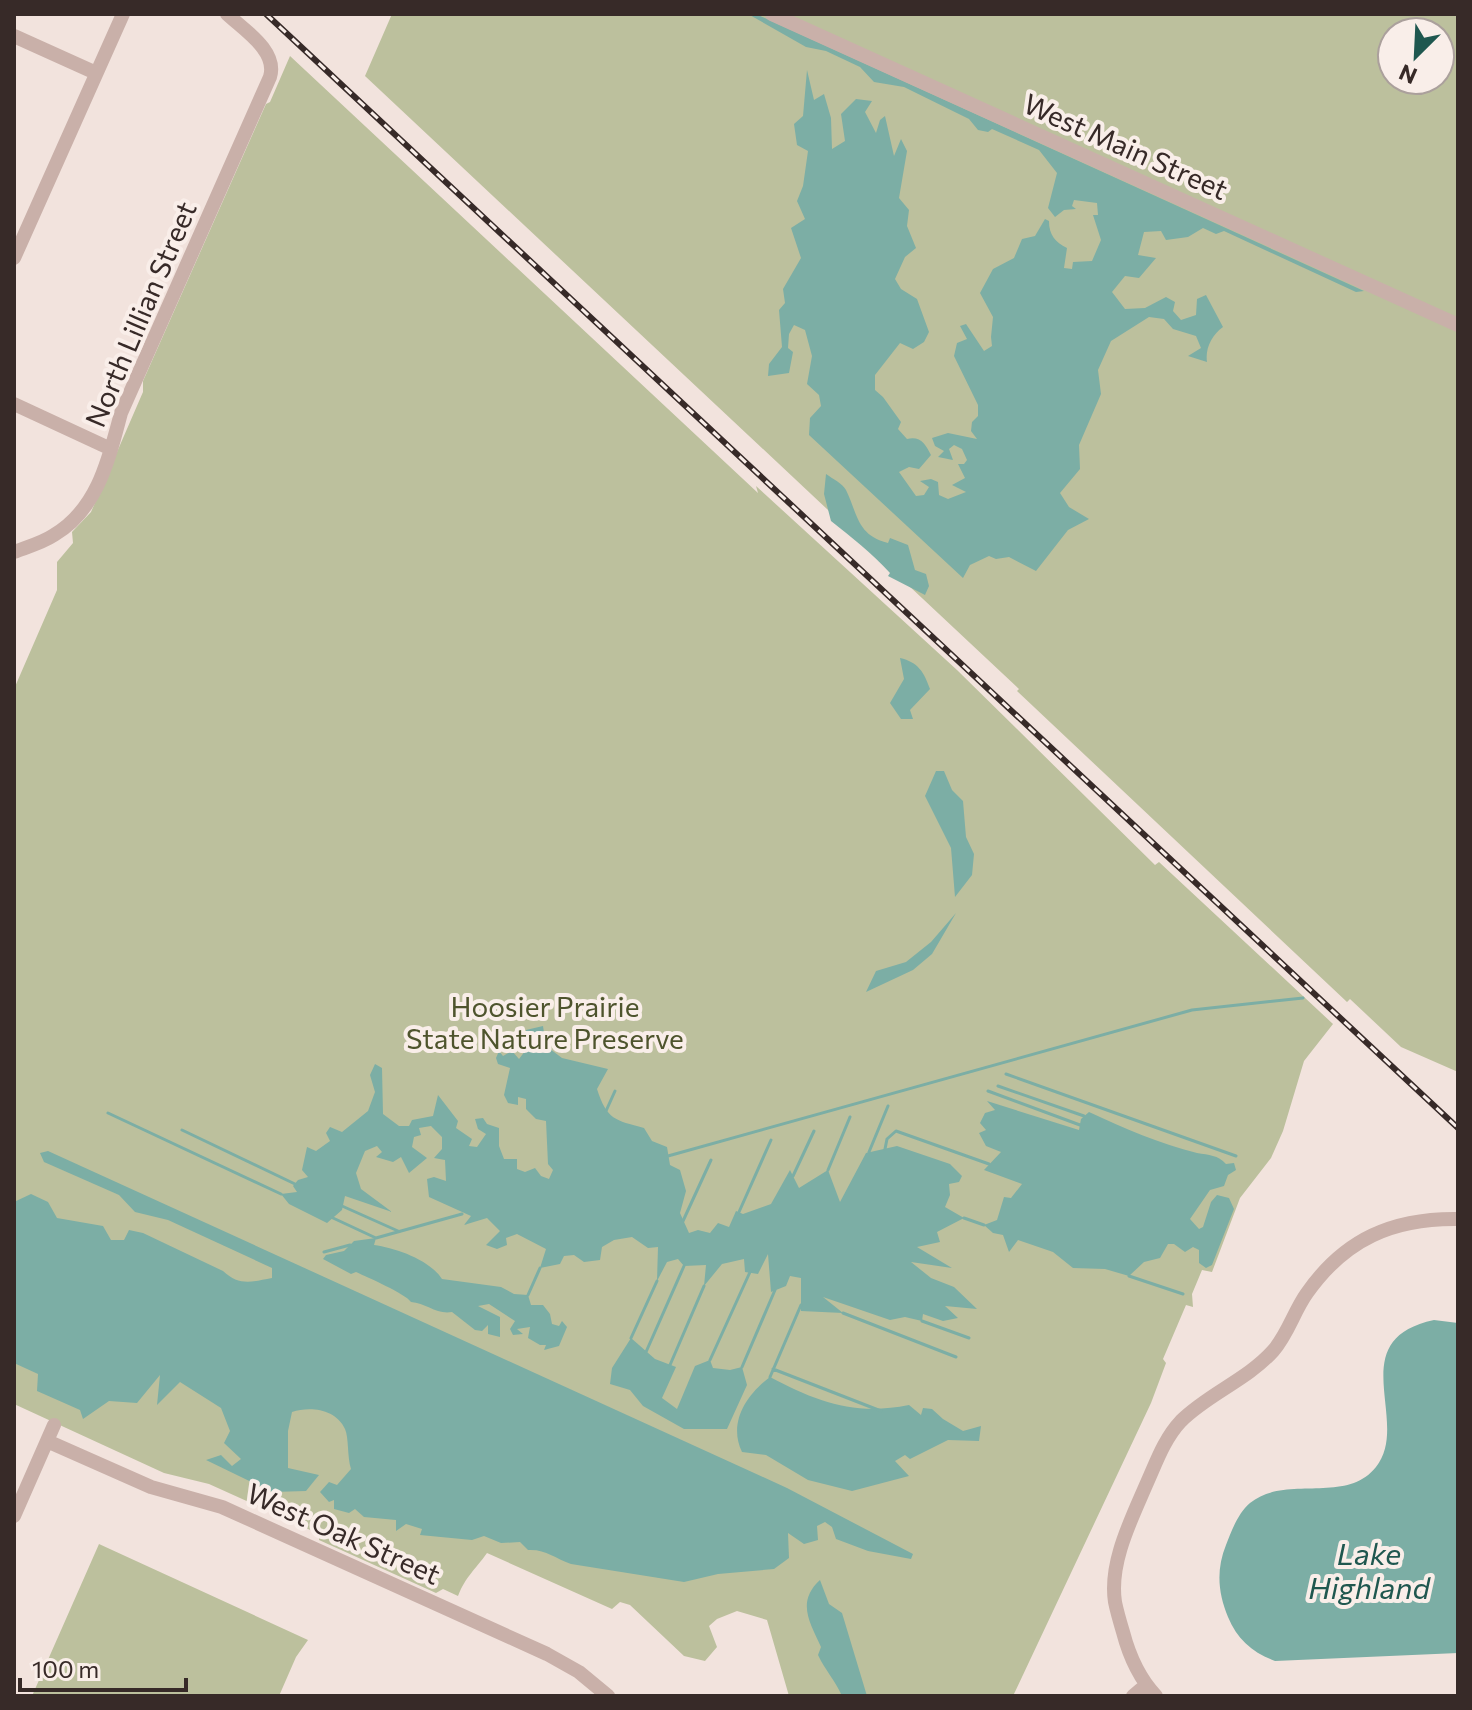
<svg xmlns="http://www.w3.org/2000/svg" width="1472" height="1710" font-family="Commissioner,sans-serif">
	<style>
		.green { fill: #bcc09d; fill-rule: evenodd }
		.water { fill: #7caea5 }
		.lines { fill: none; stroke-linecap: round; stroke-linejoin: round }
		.stream { stroke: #7caea5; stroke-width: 3 }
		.minor { stroke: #c9b0a9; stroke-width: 14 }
		.rail-casing { stroke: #372a28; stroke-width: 6 }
		.rail { stroke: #f9eee9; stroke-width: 3; stroke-dasharray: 9; stroke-linecap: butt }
		.labels { text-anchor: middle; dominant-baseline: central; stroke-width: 8; stroke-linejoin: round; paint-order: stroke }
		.street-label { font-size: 28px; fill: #372a28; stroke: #f9eee9 }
		.park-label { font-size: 28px; fill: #4e542d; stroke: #f9eee9 }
		.water-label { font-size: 30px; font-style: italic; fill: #1f574f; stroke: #f9eee9 }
	</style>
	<rect width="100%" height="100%" fill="#f2e3dd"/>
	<path class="green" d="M392,14H1458V1072L1401,1047L1350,999L1347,1002L1017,691L1019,689L365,76ZM1392,32H1440V80H1392Z
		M290,56L758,493L756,486L957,670L1155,865L1159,862L1333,1024L1304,1061L1283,1131L1271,1158L1240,1198L1212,1272L1202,1270L1192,1294L1193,1307L1186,1305L1163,1359L1166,1363L1151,1403L1013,1696H789L767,1620L737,1611L717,1619L709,1626L717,1647L705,1661L684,1656L630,1605L620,1602L612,1609L487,1553C475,1570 466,1576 458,1596L443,1589L436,1593L319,1540V1534L209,1484L164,1473L14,1404V689L57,590V562L73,543L72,532L91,512L143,392V381L266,104L270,102Z
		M99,1544L308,1640L296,1657L279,1696H32Z"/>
	<path class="water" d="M748,14H756L1364,291L1356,292L1224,231L1216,234L1203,228L1188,237L1166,240L1161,231L1144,232L1138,255L1156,258L1139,278L1125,276L1112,292L1125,309L1145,308L1166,297L1175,302L1173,311L1181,320L1196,315L1197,299L1206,295L1223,327C1212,335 1205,348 1207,362L1188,356L1201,348L1196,336L1173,329L1164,319L1149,317L1111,341L1098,370L1101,394L1079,445L1080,469L1060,493L1069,507L1089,519L1068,530L1036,571L1009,557L996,559L989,556L970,565L963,578L809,435L810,418L821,406L819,395L807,384L812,356L805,330L794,325L789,334L788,348L793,352L789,373L768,376L769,364L782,347L779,310L785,303L783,289L801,258L791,228L805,219L797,201L803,186L808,151L797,145L794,124L803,116L807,70L814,100L824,94L831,118L832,149L845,141L841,114L856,99L872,101L865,112L876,133L880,120L885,116L894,156L901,139L907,151L899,198L909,210L907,226L916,248L905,257L895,279L901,289L917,299L929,332L924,342L913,349L900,343L875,375V390L883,397L901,422L898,429L907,439C921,436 925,444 931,455L919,469L909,467L899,472L916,496L924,495L929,487L920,481L931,479L938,482L939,495L948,499L966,492L952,485L965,478L958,464H964L967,460L962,449L954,445L949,449L953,460L938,457L944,451L935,446L932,438L948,433L977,439L971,431L972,422L978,416V405L954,356L957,343L967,339L960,326L966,324L984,351L992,346L991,337L993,317L980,293L993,269L1014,258L1022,239L1035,236L1045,219L1049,221C1049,235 1055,242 1067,248L1064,268L1072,269L1073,262L1092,261L1101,240L1093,215H1098L1097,203L1074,200L1072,206L1076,209L1064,210L1055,217L1048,208L1057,173L1039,150L992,129L988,132L978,130L969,119L904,87L874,82L860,67L826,51L806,47Z
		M826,474C833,479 842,483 846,490C858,515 857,535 888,543L890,538L908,545L915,570L926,574L929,586L925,595L888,576L890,573C872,553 851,537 831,521L824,494Z
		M900,658C918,662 924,672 930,689L910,710L913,719H901L890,703L904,679Z
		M936,771H944L952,790L963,801L966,837L974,854L972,875L955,897L951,848L925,796Z
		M956,913L932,954L913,970L866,992L876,971L906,962L931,942Z
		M543,1026L546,1046L562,1058L608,1069L597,1089C607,1120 615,1120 644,1128L652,1141L667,1147L670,1165L680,1170L686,1191L680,1213L689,1233L698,1230L710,1233L718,1223L729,1227L736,1211L743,1214L771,1204L790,1170L799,1188L828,1170L840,1202L866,1153L897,1146L950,1164L962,1176L959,1182L949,1184L950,1195L945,1207L964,1218L937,1232L940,1242L917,1247L952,1268L911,1262L931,1278L954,1287L977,1309L945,1306L958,1318L943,1321L923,1314L922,1321L905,1317L890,1320L823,1297L843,1313L801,1311V1278L790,1276L786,1286L771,1292L768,1254L758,1274L745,1272L744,1259L722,1264L704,1286L706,1265L684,1266L678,1259L667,1262L657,1281L658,1247L648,1248L632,1237L614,1240L602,1247L600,1260L584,1262L574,1255L564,1256L560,1264L540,1268L546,1249L517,1234L506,1238L507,1245L497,1249L486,1245L500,1231L487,1218L464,1225L471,1216L429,1197L427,1179L434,1177L446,1181L445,1160L434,1158L442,1149V1137L431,1126L419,1128L421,1135L414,1137L412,1147L427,1158L409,1173L401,1157L393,1162L376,1157L382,1152L377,1146L365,1151L356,1173L361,1189L392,1212L345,1196L342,1210L327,1223L289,1204L281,1194L297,1192L293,1186L298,1180L308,1177L302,1170L307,1147L316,1151L330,1141L326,1133L330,1127L342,1132L368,1111L375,1092L370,1075L375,1064L382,1068L383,1114L399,1126H409L412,1120L433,1116L438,1095L458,1121L456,1128L472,1139L469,1146L477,1147L486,1134L478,1129L475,1119L483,1118L487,1124L499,1128V1146L504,1159H517V1169L525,1172L535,1168L541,1176L549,1179L553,1170L548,1164L546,1121L536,1119L526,1109V1099L518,1097V1105L508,1103L504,1095L510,1068L498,1064L496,1058L499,1051L503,1056L512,1051L519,1059L528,1047L526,1030Z
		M987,1101L1079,1130L1081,1119L1089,1112C1124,1128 1160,1144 1197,1153C1209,1155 1218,1155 1226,1164L1234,1163L1236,1170L1228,1175L1224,1186L1210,1190L1190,1219L1199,1229L1203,1227L1211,1202L1217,1195L1229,1198L1234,1209L1212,1265L1206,1268L1199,1263V1250L1193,1247L1185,1252L1174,1244H1168L1160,1258L1144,1262L1129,1276L1105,1269L1073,1268L1053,1252L1018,1240L1009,1252L1003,1235L993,1233L984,1225L997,1220L1004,1197L1011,1198L1022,1184L984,1170L1001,1152L986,1146L979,1133L986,1130L980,1123L985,1113L995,1110Z
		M48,1151L787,1488L913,1554L911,1559L868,1551L836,1539L832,1527L825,1522L817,1526L818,1540L804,1544L788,1533L789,1558L774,1569L718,1574L684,1582L571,1564C554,1558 546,1549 528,1550L520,1542L501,1543L484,1536L472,1540L420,1535L422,1529L406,1524L396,1531V1520L364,1517L355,1509L349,1513L334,1509V1500L329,1502L320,1492L329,1482L337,1485L351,1469C347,1456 349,1438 345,1429C336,1409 310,1406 292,1412L288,1431V1468L319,1475L306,1491L272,1492L206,1460L221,1455L232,1466L241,1459L224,1443L230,1431L221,1408L180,1382L157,1405L160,1375L137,1403L109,1401L83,1419L80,1410L37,1391L38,1374L14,1363V1202L31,1194L48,1202L57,1218L103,1226L111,1240H124L129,1230L143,1233L223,1271C239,1286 251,1282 272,1278V1268L168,1220L135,1212L119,1195L44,1162L40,1153Z
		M376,1238L374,1245C396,1248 430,1260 442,1279L501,1287L514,1294L528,1295L531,1305H543L550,1314L552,1324L559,1326L562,1321L567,1327L559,1346L544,1350L546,1345H540L528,1338L530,1327L517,1329L523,1334L513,1335L510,1329L515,1321L489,1304L478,1306L500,1317V1337L488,1334V1325L482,1331L475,1330L452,1312C437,1315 426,1303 411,1302C406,1294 367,1277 356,1272L351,1274L323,1259L326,1255L344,1251L354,1241Z
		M1434,1320L1458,1323V1653L1275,1661C1253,1653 1237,1639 1228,1617C1218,1593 1216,1570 1226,1545C1231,1532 1238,1513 1250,1503C1285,1474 1346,1505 1376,1467C1412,1422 1341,1340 1434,1320Z
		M631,1338L655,1359L676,1367L662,1398L677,1409L695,1366L710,1360L713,1368L730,1370L742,1367L747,1385L727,1429H684L643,1406L630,1390L610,1384L612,1368Z
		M770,1377C817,1402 855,1416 909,1405L921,1415L923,1408L932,1409L943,1419L963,1431L981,1426L979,1441L948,1440L910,1459L905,1455L895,1461L909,1476L852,1491L808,1480L766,1455L742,1452C728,1423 746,1395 770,1377Z
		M820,1580L829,1604L842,1613L867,1696H842C835,1680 825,1670 818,1655L821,1647C810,1622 796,1602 820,1580Z"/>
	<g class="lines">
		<path class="stream" d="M1006,1074L1236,1156
			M998,1086L1084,1116
			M988,1091L1080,1125
			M606,1111L615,1091
			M108,1113L281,1194
			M182,1130L295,1184
			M885,1149L887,1139L896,1131L989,1164
			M869,1152L888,1106
			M668,1156L1192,1010L1303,998
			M828,1170L850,1117
			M793,1176L814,1131
			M342,1206L398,1231
			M739,1212L771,1140
			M333,1218L376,1238L462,1214
			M964,1218L984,1225
			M683,1221L711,1160
			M324,1252L350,1245
			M1129,1276L1183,1294
			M528,1295L540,1268
			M843,1313L956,1357
			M922,1321L969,1338
			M631,1338L657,1281
			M646,1352L684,1266
			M710,1360L750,1272
			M670,1365L704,1286
			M742,1367L775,1290
			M773,1369L881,1411
			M770,1377L801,1305"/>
		<path class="minor" d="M772,14L1458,325
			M14,36L96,73
			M14,258L123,14
			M14,404L111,449
			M14,552C27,547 42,543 54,535C98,509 109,458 121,413L270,77C278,51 244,30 227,14
			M47,1441L151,1487L222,1507L547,1654L579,1672L608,1696
			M14,1516L54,1425
			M1133,1696L1146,1685
			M1156,1696C1139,1678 1129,1655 1123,1632C1120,1622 1117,1612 1115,1602C1109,1563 1131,1520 1146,1485C1156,1463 1164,1439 1181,1421C1208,1394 1247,1380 1273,1351C1288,1334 1294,1311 1307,1293C1345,1239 1393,1218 1458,1219"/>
		<defs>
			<path id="rail" d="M266,14L1458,1128"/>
		</defs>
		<use href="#rail" class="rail-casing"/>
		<use href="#rail" class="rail"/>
	</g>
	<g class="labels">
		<g class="street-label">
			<text transform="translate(1126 146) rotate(24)">West Main Street</text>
			<text transform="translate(140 314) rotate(-67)">North Lillian Street</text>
			<text transform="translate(344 1533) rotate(24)">West Oak Street</text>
		</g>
		<g class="park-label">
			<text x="545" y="1006">Hoosier Prairie<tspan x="545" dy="32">State Nature Preserve</tspan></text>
		</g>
		<g class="water-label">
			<text x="1369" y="1552">Lake<tspan x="1369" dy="34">Highland</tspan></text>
		</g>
	</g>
	<rect width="1472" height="1710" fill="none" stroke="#372a28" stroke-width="32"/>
	<g transform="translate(1416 56) rotate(204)"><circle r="38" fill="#f9eee9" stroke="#aba09c" stroke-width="2"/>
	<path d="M0-6L14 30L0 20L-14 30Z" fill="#1f574f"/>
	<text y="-12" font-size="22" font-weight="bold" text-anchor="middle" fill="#372a28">N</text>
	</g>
	<path d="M20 1678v12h166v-12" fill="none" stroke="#372a28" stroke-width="4"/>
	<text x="32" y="1678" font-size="24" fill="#372a28" stroke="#f9eee9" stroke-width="6" paint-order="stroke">100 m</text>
</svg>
